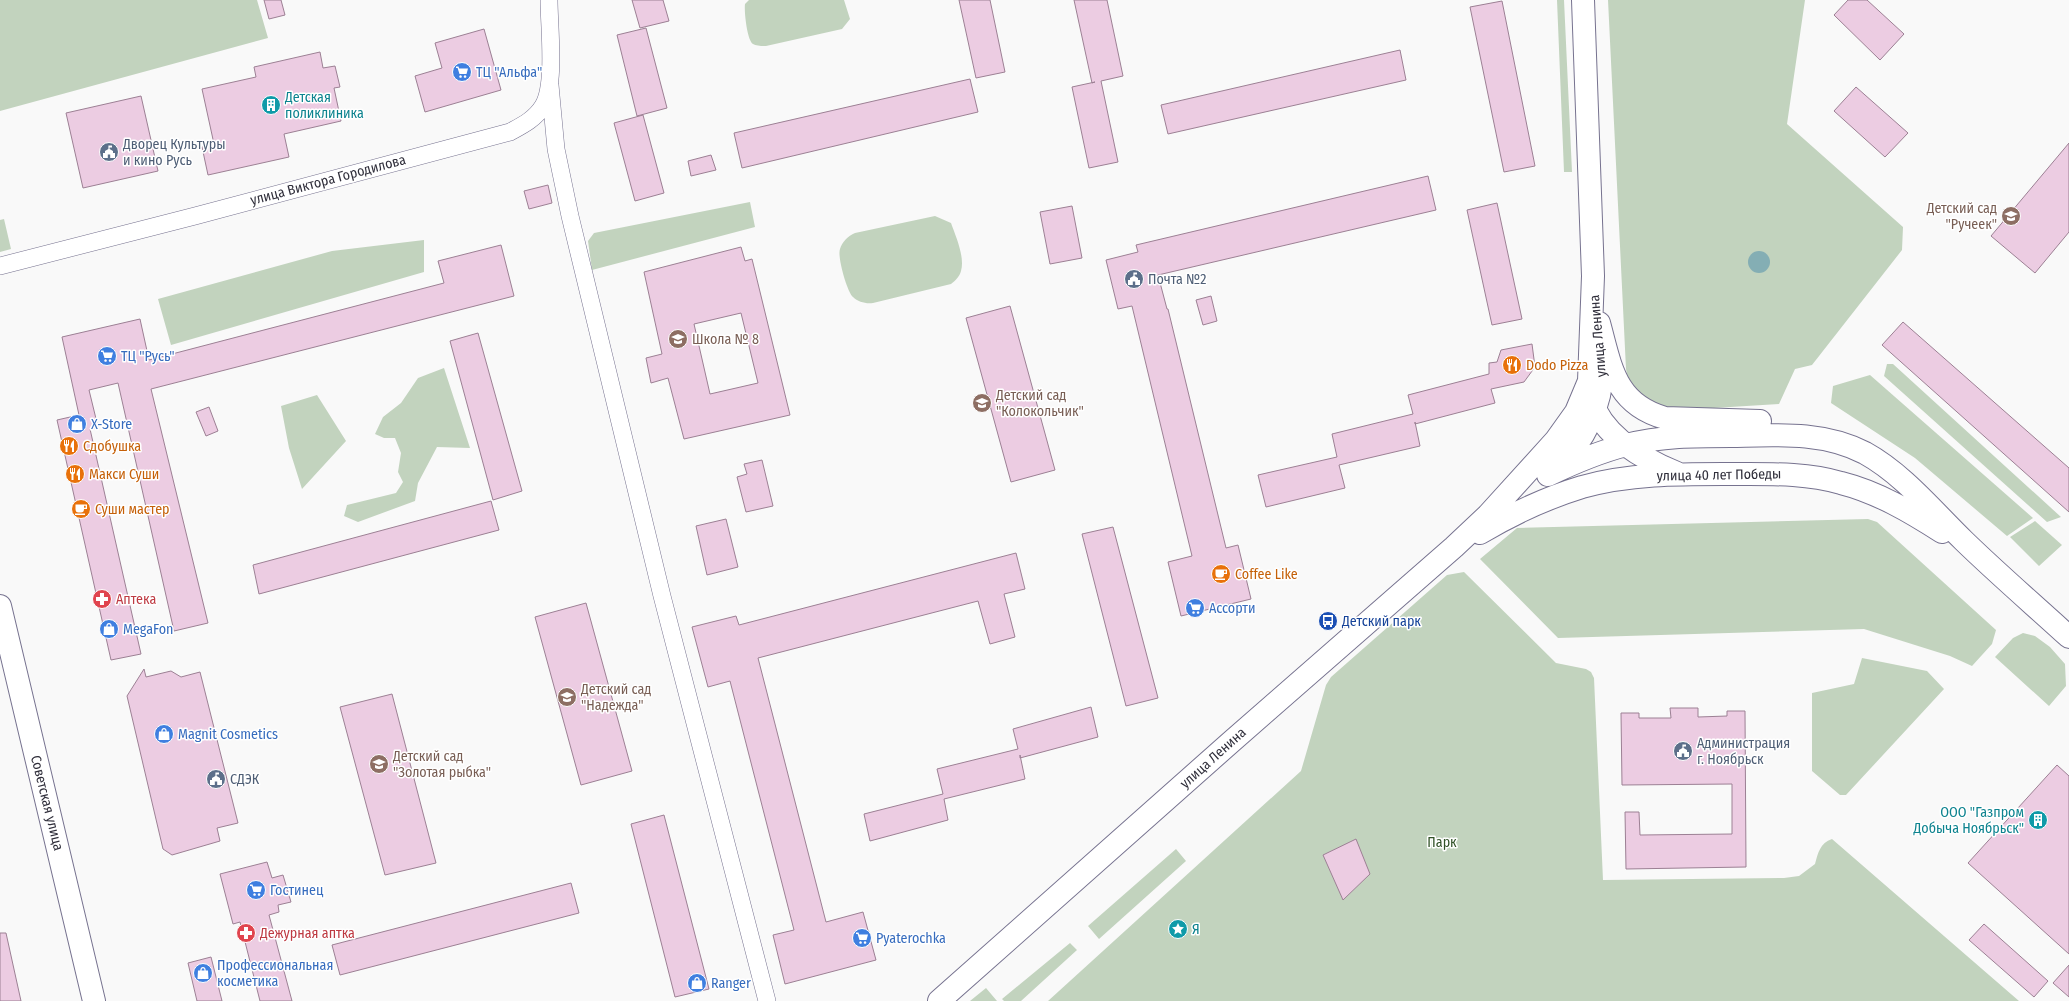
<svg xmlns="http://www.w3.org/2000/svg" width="2069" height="1001" font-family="'Fira Sans Condensed',sans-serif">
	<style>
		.green { fill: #c2d3be }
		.water { fill: #84aeb4 }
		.building { fill: #eccce2; stroke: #9c8094; fill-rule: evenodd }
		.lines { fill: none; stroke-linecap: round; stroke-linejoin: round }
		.street-casing { stroke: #76728f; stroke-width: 18 }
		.secondary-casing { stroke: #76728f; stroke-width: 24 }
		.primary-casing { stroke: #76728f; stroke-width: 24 }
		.street { stroke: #fff; stroke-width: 17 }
		.secondary { stroke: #fff; stroke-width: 22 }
		.primary { stroke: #fff; stroke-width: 22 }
		.labels { text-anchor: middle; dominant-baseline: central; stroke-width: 3; stroke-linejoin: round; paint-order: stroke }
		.shop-label { font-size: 14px; fill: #366cbe; stroke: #fff; text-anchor: start }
		.culture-label { font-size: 14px; fill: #0d838f; stroke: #fff; text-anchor: start }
		.service-label { font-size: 14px; fill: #4e5e75; stroke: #fff; text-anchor: start }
		.street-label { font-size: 14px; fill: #302f3b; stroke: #fff }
		.education-label { font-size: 14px; fill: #785e54; stroke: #fff; text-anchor: start }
		.food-label { font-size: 14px; fill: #c56008; stroke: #fff; text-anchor: start }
		.health-label { font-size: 14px; fill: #be3a42; stroke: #fff; text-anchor: start }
		.transit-label { font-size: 14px; fill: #164399; stroke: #fff; text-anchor: start }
		.park-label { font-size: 14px; fill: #305127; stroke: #fff }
	</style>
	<rect width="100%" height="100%" fill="#f9f9f9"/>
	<path class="green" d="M0,0H257L268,38L0,111Z
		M749,0H844L850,19L842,29L766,46C762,46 756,46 753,44C747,40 744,11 745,4Z
		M1557,0H1564L1572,172H1564Z
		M1608,0H1805L1787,124L1903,227L1902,250L1812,365L1795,369L1779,404L1665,411L1645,403L1629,385L1626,369Z
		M750,202L755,227L592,270L588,241L594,233Z
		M935,216L951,223C956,237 965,257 961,271C960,276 955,281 951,284L873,303C866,304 858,302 853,297C847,292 837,256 840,249C842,242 848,236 855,233Z
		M4,219L11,249L0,252V220Z
		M424,240V272L171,345L158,299L332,251Z
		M1887,364H1893L2061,517L2047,522L1884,376Z
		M444,368L470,448L437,447L418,483L415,501L358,522L344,516L347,505L396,493L403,482L398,472L401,453L395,438H384L375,434L383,417L401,403L418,378Z
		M1870,375L2033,518L2007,536L1915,458L1831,403L1833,386Z
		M317,395L346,441L302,489L289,448L281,406Z
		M1868,519L1877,522L1996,630L1992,644L1972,666L1950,656L1864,629L1558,638L1480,559L1517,528Z
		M2035,521L2062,545L2039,566L2010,537Z
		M1464,572L1556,663L1586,669L1591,672L1594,678L1603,880L1784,878L1799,876L1815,864C1818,853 1820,843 1832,839L2019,1001H1048L1301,771L1326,685L1331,677L1447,575Z
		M2023,633L2035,636L2050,647L2065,664L2066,686L2049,706L1995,657L2013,638Z
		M1862,658L1927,671L1944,689L1846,795H1840L1812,771V693L1854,684Z
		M1176,849L1186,861L1099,939L1088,926Z
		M1070,943L1077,950L1021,1001H1004L1002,999Z
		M986,988L997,1001H970Z"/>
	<path class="water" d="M1748 262a11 11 0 1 1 22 0a11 11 0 1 1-22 0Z"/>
	<path class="building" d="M264,0H281L285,15L269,19Z
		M632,0H663L669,21L640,28Z
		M959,0H990L1005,72L976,78Z
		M1074,0H1107L1123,76L1101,81L1118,162L1089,168L1072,87L1095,82L1092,83Z
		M1848,0H1867L1904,34L1880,60L1834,15Z
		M1502,1L1535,166L1504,172L1470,7Z
		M646,28L667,108L637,116L617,35Z
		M484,29L501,90L425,112L415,76L442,68L435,43Z
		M1400,50L1406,80L1168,134L1161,105Z
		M320,52L323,68L335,66L340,87L334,88L341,121L284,134L289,157L208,175L202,147L214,144L202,89L256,77L254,67Z
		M970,79L978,112L742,168L734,133Z
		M1856,87L1908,133L1885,157L1834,111Z
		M141,96L158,171L83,188L66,113Z
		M643,115L664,193L635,201L614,123Z
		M2069,143V232L2035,273L1991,236Z
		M711,155L716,170L691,176L688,161Z
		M1428,176L1436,210L1158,275L1167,309H1168L1226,548L1238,545L1251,599L1181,616L1168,562L1192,556L1132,306L1118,309L1106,260L1138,252L1136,245Z
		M548,185L552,203L529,209L524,191Z
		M1497,203L1522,319L1492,325L1467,210Z
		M1072,206L1082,258L1050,264L1040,212Z
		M501,245L514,296L151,389L208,623L174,631L118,383L89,390L98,427L90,429L141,654L111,660L57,420L79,415L62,337L140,319L149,360L444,283L438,261Z
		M741,247L745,261L752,259L790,415L684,439L668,378L651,383L646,358L662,354L644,272ZM741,313L758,383L710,394L694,324Z
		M1211,296L1217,321L1203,325L1196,300Z
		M1010,306L1055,470L1011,482L966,318Z
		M1903,322L2069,468V512L1882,345Z
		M478,333L522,491L493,500L450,341Z
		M1532,344L1535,367L1524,382L1491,389L1495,403L1415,424V422L1420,446L1339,465L1345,488L1266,507L1258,475L1337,457L1332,434L1413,414L1408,395L1489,374V363L1497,362L1501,350Z
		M209,407L218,431L206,436L196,412Z
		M762,460L773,506L746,512L737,477L747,474L744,464Z
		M491,501L499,530L259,594L253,565Z
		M726,519L738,567L707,575L696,526Z
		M1113,527L1158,698L1126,706L1082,534Z
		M1016,553L1025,589L1004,594L1015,637L990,644L978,601L758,658L826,922L863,912L876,960L785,984L773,935L794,930L730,681L708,687L692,627L736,616L739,625Z
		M586,603L632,771L581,785L535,617Z
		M144,669L146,677L171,671L181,677L200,672L238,823L217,828L220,841L172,855L163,849L127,696Z
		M392,694L436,863L385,875L340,707Z
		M1091,707L1098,737L1020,758V755L1025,779L944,799L948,820L870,841L864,814L943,794L937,769L1018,749L1013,729Z
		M1670,708H1698V717L1727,716V711H1745L1746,867L1626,869L1625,812H1639L1640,835L1732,834V784L1622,785L1621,713H1639V718H1671Z
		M2057,765L2069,776V954L1968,863Z
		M664,815L709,989L675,997L631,824Z
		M1356,839L1370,874L1343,900L1323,855Z
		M267,862L272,878L283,875L291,902L278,905L279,912L269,915L292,1001H260L240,922L233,924L220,874Z
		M571,883L579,913L340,975L332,945Z
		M1984,924L2048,981L2034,997L1969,940Z
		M0,933H6L21,1001H0Z
		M211,957L222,1001H197L188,963Z
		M2069,965V997L2053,983Z"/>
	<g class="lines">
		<defs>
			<path id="street" d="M550,85L556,149L570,216L662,596L767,1001
				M0,266L195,216L510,132C523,125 535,119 543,106C556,85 549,26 549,0"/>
			<path id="secondary" d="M0,606L94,1001"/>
			<path id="primary" d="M1599,323C1611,367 1615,404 1665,418L1760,421
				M1591,399C1603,437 1643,459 1677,473
				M1556,468C1584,442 1603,405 1602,366
				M1548,475C1573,463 1599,452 1626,445C1661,436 1696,436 1731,436C1776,435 1823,431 1865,453C1903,474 1933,511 1964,541C1998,574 2034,605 2069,637
				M1480,533C1512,514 1546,498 1582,487C1632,473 1685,474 1736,474C1771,474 1807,473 1841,483C1877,492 1911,512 1942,532
				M939,1001L1231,742L1454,547L1488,515L1556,440L1576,412L1589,381L1593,276L1583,0"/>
		</defs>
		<use href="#street" class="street-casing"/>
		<use href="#secondary" class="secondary-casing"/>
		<use href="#primary" class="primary-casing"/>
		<use href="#street" class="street"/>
		<use href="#secondary" class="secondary"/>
		<use href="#primary" class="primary"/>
	</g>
	<defs>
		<symbol id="supermarket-disc" viewBox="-11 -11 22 22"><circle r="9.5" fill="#3f7fe0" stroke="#fff"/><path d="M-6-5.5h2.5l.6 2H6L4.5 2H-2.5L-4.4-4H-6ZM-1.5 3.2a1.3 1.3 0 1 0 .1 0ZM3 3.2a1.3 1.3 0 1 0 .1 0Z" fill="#fff"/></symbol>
		<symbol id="building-disc" viewBox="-11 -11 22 22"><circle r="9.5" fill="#0f9aa8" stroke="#fff"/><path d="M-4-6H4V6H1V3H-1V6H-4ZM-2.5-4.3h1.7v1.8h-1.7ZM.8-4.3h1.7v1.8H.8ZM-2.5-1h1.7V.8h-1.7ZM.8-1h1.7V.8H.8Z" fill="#fff"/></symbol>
		<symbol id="civic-disc" viewBox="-11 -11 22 22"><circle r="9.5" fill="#5c6f8a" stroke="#fff"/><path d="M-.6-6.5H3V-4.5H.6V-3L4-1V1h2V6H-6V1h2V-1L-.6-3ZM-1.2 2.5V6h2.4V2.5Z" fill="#fff"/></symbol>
		<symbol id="school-disc" viewBox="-11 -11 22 22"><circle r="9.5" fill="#8d6e63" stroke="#fff"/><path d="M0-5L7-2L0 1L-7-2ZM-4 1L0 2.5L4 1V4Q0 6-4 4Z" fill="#fff"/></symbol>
		<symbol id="restaurant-disc" viewBox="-11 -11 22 22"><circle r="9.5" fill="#e8710a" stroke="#fff"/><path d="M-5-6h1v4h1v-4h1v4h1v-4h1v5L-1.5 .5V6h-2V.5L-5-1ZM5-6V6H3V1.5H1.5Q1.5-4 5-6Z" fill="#fff"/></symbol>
		<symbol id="shop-disc" viewBox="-11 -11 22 22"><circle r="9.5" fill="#3f7fe0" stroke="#fff"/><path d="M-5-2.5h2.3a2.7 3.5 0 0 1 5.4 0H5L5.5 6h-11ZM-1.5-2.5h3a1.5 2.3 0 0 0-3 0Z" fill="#fff"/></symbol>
		<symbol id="cafe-disc" viewBox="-11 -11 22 22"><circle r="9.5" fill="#e8710a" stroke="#fff"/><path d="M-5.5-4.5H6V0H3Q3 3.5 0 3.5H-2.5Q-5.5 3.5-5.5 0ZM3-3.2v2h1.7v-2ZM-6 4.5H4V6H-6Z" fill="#fff"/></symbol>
		<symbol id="pharmacy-disc" viewBox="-11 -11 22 22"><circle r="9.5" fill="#e0444e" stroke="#fff"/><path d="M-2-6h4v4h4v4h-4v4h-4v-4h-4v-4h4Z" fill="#fff"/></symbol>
		<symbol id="bus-disc" viewBox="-11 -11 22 22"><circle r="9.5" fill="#1a4fb4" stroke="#fff"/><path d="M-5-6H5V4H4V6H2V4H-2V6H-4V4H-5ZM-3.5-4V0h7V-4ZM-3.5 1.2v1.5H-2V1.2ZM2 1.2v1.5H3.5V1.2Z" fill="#fff"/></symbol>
		<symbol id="sight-disc" viewBox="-11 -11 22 22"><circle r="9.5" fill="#0f9aa8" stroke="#fff"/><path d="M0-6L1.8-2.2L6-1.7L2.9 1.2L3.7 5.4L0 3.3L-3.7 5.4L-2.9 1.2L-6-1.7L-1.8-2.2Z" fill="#fff"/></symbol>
	</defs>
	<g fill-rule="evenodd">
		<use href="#supermarket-disc" x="451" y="61" width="22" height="22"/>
		<use href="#building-disc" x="260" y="94" width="22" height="22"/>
		<use href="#civic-disc" x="98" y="141" width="22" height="22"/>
		<use href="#school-disc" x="2000" y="205" width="22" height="22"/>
		<use href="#civic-disc" x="1123" y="268" width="22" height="22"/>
		<use href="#school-disc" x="667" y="328" width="22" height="22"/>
		<use href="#supermarket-disc" x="96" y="345" width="22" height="22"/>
		<use href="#restaurant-disc" x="1501" y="354" width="22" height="22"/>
		<use href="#school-disc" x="971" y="392" width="22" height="22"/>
		<use href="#shop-disc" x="66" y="413" width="22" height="22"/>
		<use href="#restaurant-disc" x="58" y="435" width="22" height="22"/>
		<use href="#restaurant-disc" x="64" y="463" width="22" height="22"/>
		<use href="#cafe-disc" x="70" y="498" width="22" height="22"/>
		<use href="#cafe-disc" x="1210" y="563" width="22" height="22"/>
		<use href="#pharmacy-disc" x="91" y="588" width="22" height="22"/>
		<use href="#supermarket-disc" x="1184" y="597" width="22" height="22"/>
		<use href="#bus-disc" x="1317" y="610" width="22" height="22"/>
		<use href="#shop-disc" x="98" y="618" width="22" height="22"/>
		<use href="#school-disc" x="556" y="686" width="22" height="22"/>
		<use href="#shop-disc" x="153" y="723" width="22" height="22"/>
		<use href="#civic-disc" x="1672" y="740" width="22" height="22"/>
		<use href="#school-disc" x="368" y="753" width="22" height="22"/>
		<use href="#civic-disc" x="205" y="768" width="22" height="22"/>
		<use href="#building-disc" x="2027" y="809" width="22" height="22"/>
		<use href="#supermarket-disc" x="245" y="879" width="22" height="22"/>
		<use href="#sight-disc" x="1167" y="918" width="22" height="22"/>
		<use href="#pharmacy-disc" x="235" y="922" width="22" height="22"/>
		<use href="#supermarket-disc" x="851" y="927" width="22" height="22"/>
		<use href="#shop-disc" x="192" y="962" width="22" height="22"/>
		<use href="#shop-disc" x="686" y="972" width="22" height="22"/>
	</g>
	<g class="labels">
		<g class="shop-label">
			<text x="476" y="72">ТЦ "Альфа"</text>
			<text x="121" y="356">ТЦ "Русь"</text>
			<text x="91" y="424">X-Store</text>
			<text x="1209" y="608">Ассорти</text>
			<text x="123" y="629">MegaFon</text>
			<text x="178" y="734">Magnit Cosmetics</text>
			<text x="270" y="890">Гостинец</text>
			<text x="876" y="938">Pyaterochka</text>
			<text x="217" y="965">Профессиональная<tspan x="217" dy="16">косметика</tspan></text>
			<text x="711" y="983">Ranger</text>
		</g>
		<g class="culture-label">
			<text x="285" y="97">Детская<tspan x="285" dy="16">поликлиника</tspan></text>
			<text x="2024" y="812" text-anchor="end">ООО "Газпром<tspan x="2024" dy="16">Добыча Ноябрьск"</tspan></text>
			<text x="1192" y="929">Я</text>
		</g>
		<g class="service-label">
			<text x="123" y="144">Дворец Культуры<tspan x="123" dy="16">и кино Русь</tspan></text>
			<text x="1148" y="279">Почта №2</text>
			<text x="1697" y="743">Администрация<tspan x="1697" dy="16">г. Ноябрьск</tspan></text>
			<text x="230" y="779">СДЭК</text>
		</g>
		<g class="street-label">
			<text transform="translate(328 180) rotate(-15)">улица Виктора Городилова</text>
			<text transform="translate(1598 336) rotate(-95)">улица Ленина</text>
			<text transform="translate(1719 475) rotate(-1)">улица 40 лет Победы</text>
			<text transform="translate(1213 758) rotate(-42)">улица Ленина</text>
			<text transform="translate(47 803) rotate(76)">Советская улица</text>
		</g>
		<g class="education-label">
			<text x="1997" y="208" text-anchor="end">Детский сад<tspan x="1997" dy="16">"Ручеек"</tspan></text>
			<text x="692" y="339">Школа № 8</text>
			<text x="996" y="395">Детский сад<tspan x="996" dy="16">"Колокольчик"</tspan></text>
			<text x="581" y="689">Детский сад<tspan x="581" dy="16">"Надежда"</tspan></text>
			<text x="393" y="756">Детский сад<tspan x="393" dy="16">"Золотая рыбка"</tspan></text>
		</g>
		<g class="food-label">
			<text x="1526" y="365">Dodo Pizza</text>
			<text x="83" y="446">Сдобушка</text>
			<text x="89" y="474">Макси Суши</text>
			<text x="95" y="509">Суши мастер</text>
			<text x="1235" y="574">Coffee Like</text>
		</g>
		<g class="health-label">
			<text x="116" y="599">Аптека</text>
			<text x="260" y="933">Дежурная аптка</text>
		</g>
		<g class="transit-label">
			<text x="1342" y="621">Детский парк</text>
		</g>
		<g class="park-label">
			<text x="1442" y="842">Парк</text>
		</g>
	</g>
</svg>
